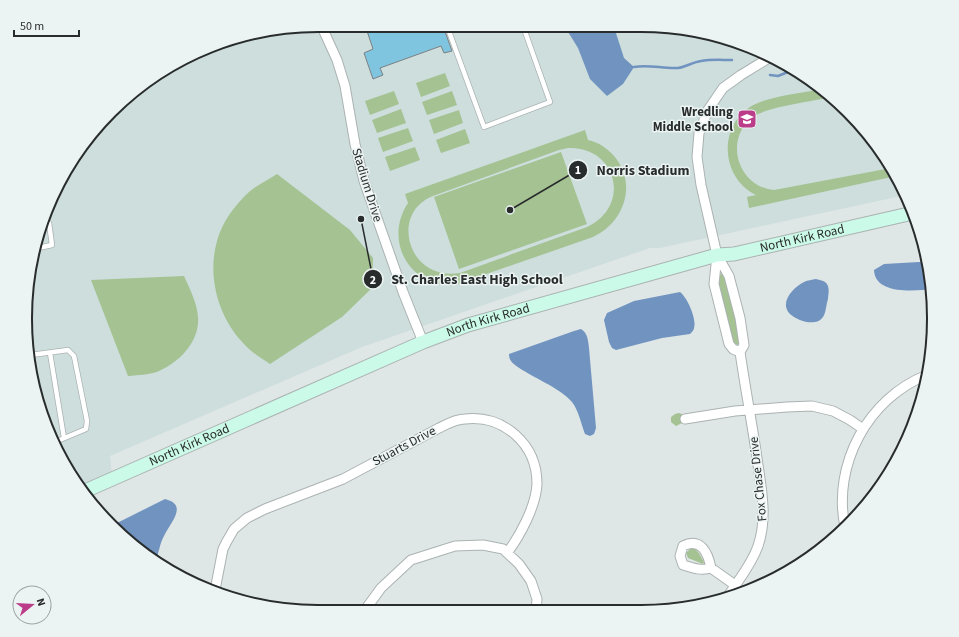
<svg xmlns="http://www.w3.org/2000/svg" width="959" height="637" font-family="'Source Sans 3',sans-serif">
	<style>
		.built { fill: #cddedd }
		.green { fill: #a5c292; fill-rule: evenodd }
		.water { fill: #7093c0 }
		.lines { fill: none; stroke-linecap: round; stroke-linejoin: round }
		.stream { stroke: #7093c0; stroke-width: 2.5 }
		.building { fill: #80c5df; stroke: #7b8184 }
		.lane-casing { stroke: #abb2b2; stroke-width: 6 }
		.street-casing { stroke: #abb2b2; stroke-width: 11 }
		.secondary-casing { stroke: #abb2b2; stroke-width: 15 }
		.lane { stroke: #fff; stroke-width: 4.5 }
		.street { stroke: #fff; stroke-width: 9 }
		.secondary { stroke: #cbfae8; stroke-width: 13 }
		.labels { text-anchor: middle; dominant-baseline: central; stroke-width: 3; stroke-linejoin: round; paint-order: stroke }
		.poi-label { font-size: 13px; font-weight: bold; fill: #292c2c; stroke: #ecf4f3; text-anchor: end }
		.street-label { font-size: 13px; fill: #292c2c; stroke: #ecf4f3 }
		.rim { fill: none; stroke: #292c2c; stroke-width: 2 }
		.leader { fill: none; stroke: #292c2c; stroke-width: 1.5 }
		.callout-dot { fill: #292c2c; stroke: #ecf4f3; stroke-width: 1.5 }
		.mark-label { font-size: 12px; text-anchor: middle; font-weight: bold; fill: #fff }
		.callout-label { font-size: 14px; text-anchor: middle; font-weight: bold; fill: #292c2c; stroke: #ecf4f3; stroke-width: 3; stroke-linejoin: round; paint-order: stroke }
	</style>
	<rect width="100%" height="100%" fill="#dfe6e6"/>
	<path class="built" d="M319,25L679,28L770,55L834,98L873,140L904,189L906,195L660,248H650L362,347L110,456L112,474L82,487L64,465L35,394L26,299L47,206L55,193L62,191L60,183L86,140L155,75L224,41Z"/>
	<path class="green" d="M445,73L450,86L421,97L416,83Z
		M821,89L832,97C814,101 766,107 753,117C723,139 738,187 774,190L891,168L896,176L749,208L747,197L756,195C722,179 717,128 750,107C764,97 803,93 821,89Z
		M394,91L399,104L370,115L365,101Z
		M452,91L457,105L427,115L422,102Z
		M401,109L406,123L377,133L372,120Z
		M459,110L463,123L434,134L429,120Z
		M408,128L413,141L383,152L378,138Z
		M465,129L470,143L441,153L436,140Z
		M585,130L588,140C598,142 607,148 614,156C638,184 624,223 593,237L455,285C410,288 383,241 408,203L405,194ZM568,148C617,146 632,206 587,227L460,273C408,282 389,213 433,196L559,150Z
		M415,147L420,160L390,171L385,157Z
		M561,152L587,224L459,269L434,197Z
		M277,174L350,230L373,258L372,288L342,317L270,364C261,358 251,352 243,343C218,317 207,276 217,241C222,222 235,205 249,192C257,185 268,180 277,174Z
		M721,274H724L741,342L737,345L734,343L732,338L718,280V276Z
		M184,276C190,289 197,303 198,317C200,340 181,361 161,370C151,375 139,375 128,376L91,280Z
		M679,413L691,417L690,419L676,426L671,422V417L675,414Z
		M693,548C699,551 701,557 704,562L703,564L688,558L686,553L690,549Z"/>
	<path class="water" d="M565,27H614L624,58L634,67L623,84L607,96L590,79L578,48Z
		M919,262L927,263L932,289C915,291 875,295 874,270L884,264Z
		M816,279C820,280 825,281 827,284C830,289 828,295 828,299C826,305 826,313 823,317C817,326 802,322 794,317C776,306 792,288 804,282C808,280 812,280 816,279Z
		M680,292C687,297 697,319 694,328C694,330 692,332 690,334L662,338L616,350L612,348L609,342L604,320L607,313L634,301Z
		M581,329C588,333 588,341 589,348L596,428L594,434L590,436L585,434C581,424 579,411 572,402C559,387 531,377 515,365C511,362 509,359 509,354L574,331Z
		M165,499C189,505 170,523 164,536C160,543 159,552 156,560L125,539L113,525Z"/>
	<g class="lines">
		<path class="stream" d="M634,67C649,64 663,69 678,68C686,67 693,62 701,61C711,59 722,60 732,60
			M770,75L778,76L793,70"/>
	</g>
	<path class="building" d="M365,25L443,26L452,51L444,53L441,46L380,68L383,75L373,79L364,53L373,49Z"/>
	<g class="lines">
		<defs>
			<path id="lane" d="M447,26L484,127L550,102L523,26
				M38,248L52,245L49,223H43
				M50,353L64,438
				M31,355L68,350L74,356L87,421L86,429L55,442"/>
			<path id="street" d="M321,25L337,60L345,86L355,144L364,181L403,292L423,342
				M717,255L714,284L729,344L733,349L740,352
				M685,419L735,411L787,407L812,406L833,411L850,420L863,429
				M845,527C832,465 868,398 927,375
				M711,568C701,571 693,568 683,565L680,556L683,546C701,537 708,553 711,568L735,585
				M215,590L223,549L227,541L234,529L247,518L265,509L343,479L439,428C447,424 456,419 465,419C504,415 537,444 537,484C536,506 520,536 507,553
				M727,598C738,580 751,566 758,546C768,517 761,487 757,458C752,423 745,387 740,352L744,345L740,318L729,276L717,255L701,185L697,157L699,133L708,110L723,88L741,75L772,56
				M365,610L381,588L411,560L455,546L483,545L503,549L519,564L531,581L537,599L536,611"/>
			<g id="secondary">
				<path id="s1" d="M85,491L423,342L468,325L717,255L734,254L913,213"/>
			</g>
		</defs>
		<use href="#lane" class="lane-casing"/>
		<use href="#street" class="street-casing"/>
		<use href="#secondary" class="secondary-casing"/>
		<use href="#lane" class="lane"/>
		<use href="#street" class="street"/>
		<use href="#secondary" class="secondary"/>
	</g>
	<defs>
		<symbol id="school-square" viewBox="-11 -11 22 22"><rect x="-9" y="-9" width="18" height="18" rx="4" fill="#bb3c89" stroke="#ecf4f3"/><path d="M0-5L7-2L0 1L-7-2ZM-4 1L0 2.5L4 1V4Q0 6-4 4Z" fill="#fff"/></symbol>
	</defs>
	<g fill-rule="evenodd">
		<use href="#school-square" x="736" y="108" width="22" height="22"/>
	</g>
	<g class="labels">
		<g class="poi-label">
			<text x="733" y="112">Wredling<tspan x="733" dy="15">Middle School</tspan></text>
		</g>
		<g class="street-label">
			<text transform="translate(367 185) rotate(73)">Stadium Drive</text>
			<text stroke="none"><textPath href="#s1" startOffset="763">North Kirk Road</textPath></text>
			<text stroke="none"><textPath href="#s1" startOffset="438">North Kirk Road</textPath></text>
			<text stroke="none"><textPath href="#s1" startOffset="114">North Kirk Road</textPath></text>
			<text transform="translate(404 446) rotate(-28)">Stuarts Drive</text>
			<text transform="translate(758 479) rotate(-96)">Fox Chase Drive</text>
		</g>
	</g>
	<path d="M0 0H959V637H0ZM318 32H641A286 286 0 0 1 927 318V319A286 286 0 0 1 641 605H318A286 286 0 0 1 32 319V318A286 286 0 0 1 318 32Z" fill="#ecf4f3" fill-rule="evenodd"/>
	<path class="rim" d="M318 32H641A286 286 0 0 1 927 318V319A286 286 0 0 1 641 605H318A286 286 0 0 1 32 319V318A286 286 0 0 1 318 32Z"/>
	<path class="leader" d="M510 210L578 170M361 219L373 279"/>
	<g class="callout-dot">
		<circle cx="510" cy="210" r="4"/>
		<circle cx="361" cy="219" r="4"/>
		<circle cx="578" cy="170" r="10"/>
		<circle cx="373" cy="279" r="10"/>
	</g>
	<g class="mark-label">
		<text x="578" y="174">1</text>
		<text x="373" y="284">2</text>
	</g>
	<g class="callout-label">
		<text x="643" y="175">Norris Stadium</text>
		<text x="477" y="284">St. Charles East High School</text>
	</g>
	<g transform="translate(32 605) rotate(72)"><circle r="19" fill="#ecf4f3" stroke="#9ea4a3"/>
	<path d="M0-3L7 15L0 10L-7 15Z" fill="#bb3c89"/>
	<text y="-6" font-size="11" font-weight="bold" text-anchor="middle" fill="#292c2c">N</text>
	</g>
	<path d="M14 30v6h65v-6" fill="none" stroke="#292c2c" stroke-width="2"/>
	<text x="20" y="30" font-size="12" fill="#292c2c" stroke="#ecf4f3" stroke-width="3" paint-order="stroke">50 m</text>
</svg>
